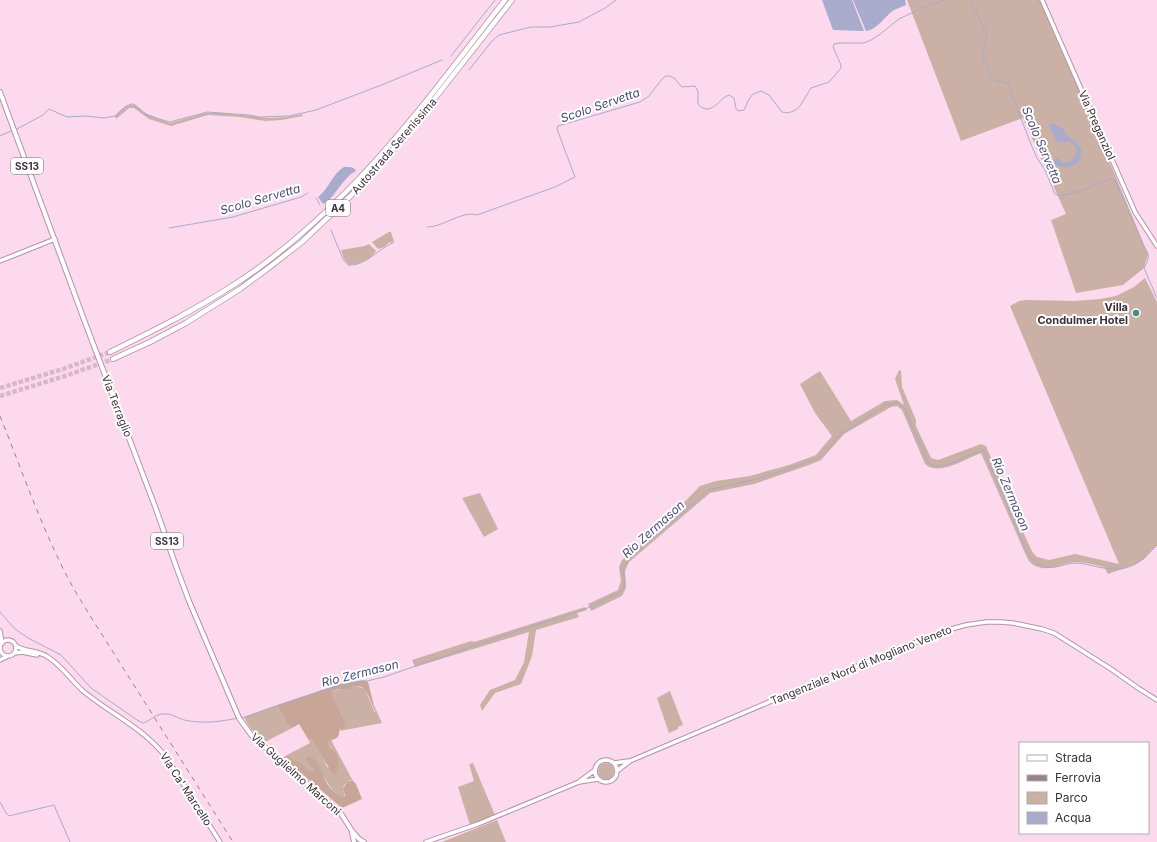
<svg xmlns="http://www.w3.org/2000/svg" width="1157" height="842" font-family="Inter,sans-serif">
	<style>
		.green { fill: #cab0a5 }
		.forest { fill: #c7a597 }
		.water { fill: #a8abcb }
		.lines { fill: none; stroke-linecap: round; stroke-linejoin: round }
		.stream { stroke: #a8abcb; stroke-width: 1 }
		.highway-tunnel { stroke: #d7b7ca; stroke-width: 4.5; stroke-dasharray: 4.5 2; stroke-linecap: butt }
		.secondary-casing { stroke: #b392a5; stroke-width: 5.5 }
		.primary-casing { stroke: #b392a5; stroke-width: 6 }
		.highway-casing { stroke: #b392a5; stroke-width: 6 }
		.secondary { stroke: #fff; stroke-width: 3.5 }
		.primary { stroke: #fff; stroke-width: 4 }
		.highway { stroke: #fff; stroke-width: 4.5 }
		.rail { stroke: #98808f; stroke-width: 1; stroke-dasharray: 5 5; stroke-linecap: butt }
		.poi-dot { fill: #478d86; stroke: #fff; stroke-width: 1.5 }
		.labels { text-anchor: middle; dominant-baseline: central; stroke-width: 4; stroke-linejoin: round; paint-order: stroke }
		.shield { fill: #fff; stroke: #776e74; stroke-width: 1 }
		.shield-label { font-size: 10px; font-weight: bold; fill: #3d3038 }
		.street-label { font-size: 11px; fill: #3d3038; stroke: #fff }
		.poi-label { font-size: 11px; font-weight: bold; fill: #3d3038; stroke: #fff; text-anchor: end }
		.water-label { font-size: 12px; font-style: italic; fill: #494c7a; stroke: #fff }
	</style>
	<rect width="100%" height="100%" fill="#fdd9ee"/>
	<path class="green" d="M907,0H1042L1148,254L1144,268L1123,285L1076,293L1051,220L1066,214L1023,118L961,141Z
		M130,105H135L146,114L170,123L205,113H222L269,118L287,117L302,114L303,116L281,120L265,121L240,117L208,115L171,126L149,119L134,108H129L116,119L115,116L123,108Z
		M389,232H391L394,242L391,243L390,242L384,247L378,249L372,242Z
		M369,244L376,251C371,260 358,264 349,265L344,259L341,250L365,246Z
		M1145,278L1157,302V545L1144,559L1136,564L1108,574L1104,567C1095,565 1085,562 1075,562C1061,563 1046,574 1032,564C1029,562 1027,557 1025,553L981,453C968,458 947,471 933,468C930,468 927,465 925,464L902,410L897,406L891,407L844,434L821,460L809,465L754,484L710,493L629,562L625,571L626,588L622,596L591,611L588,604L618,590L621,581L619,567L622,560L662,525L700,486L716,481L750,476L789,465L816,455L832,436L815,413L800,384L820,371L851,421L885,401L897,400L904,405L895,379L899,370L901,371L902,387L916,420V426L931,458L938,460L981,444L986,446L1018,521L1030,547L1033,553L1037,557L1049,560L1075,554L1119,564L1010,306L1019,301L1027,300L1075,301L1100,299L1116,296L1134,287Z
		M480,493L498,529L484,537L462,498Z
		M585,607L587,610L577,613L579,617L536,630L532,656L521,684L495,693L482,711L480,705L490,690L515,680L524,662L529,632L415,667L412,660L471,641L474,642Z
		M357,686L365,689L374,711L378,714L382,723L339,731L346,724L332,694V692C338,688 349,689 357,686Z
		M670,691L683,725L678,727V729L669,733L657,698Z
		M277,705L287,724L292,728L265,742C256,735 249,728 244,717Z
		M308,739H311L312,740L324,759L327,767L337,773C339,766 338,757 333,750C331,747 329,746 328,742L331,740L353,781L351,780L344,785L343,789L345,797C330,797 321,767 313,758L306,761L314,770V772C308,771 307,767 303,764C298,761 292,759 287,755L310,743Z
		M598 771a8 8 0 1 1 16 0a8 8 0 1 1-16 0Z
		M473,763L495,815L470,825L458,787L474,781L469,764Z
		M497,820L506,842H442Z"/>
	<path class="forest" d="M364,680L368,682L374,706L378,714C370,708 370,686 357,686C354,687 351,688 348,689C342,689 337,688 332,692V694L346,724L344,728L339,730C340,740 334,738 328,742C329,746 330,747 333,750C339,756 340,768 336,775L331,772L324,759L311,739H308L299,724L292,728L287,724L277,705L343,683Z
		M287,755C292,759 298,761 303,764C307,767 308,771 314,772V770L310,766L305,759L309,756C320,759 322,776 328,785C331,790 338,795 343,797H345V795L343,789C345,785 348,780 353,781L356,784L362,799L342,808L283,758Z"/>
	<path class="water" d="M822,0H852L864,31L833,30Z
		M853,0H905L906,5C902,7 898,8 894,10C885,16 877,30 866,31Z
		M1051,123C1055,125 1060,126 1063,129C1065,131 1064,131 1066,134C1071,140 1079,142 1081,150C1084,165 1065,172 1055,164L1054,160L1057,158L1064,163C1077,162 1081,148 1069,141L1059,142H1057L1049,126L1050,124Z
		M344,167C348,167 354,166 356,171C353,173 350,174 348,177C339,185 334,198 323,204L318,197C329,189 332,174 344,167Z
		M1106,316H1110L1113,319L1110,326L1106,325L1104,323Z"/>
	<g class="lines">
		<path class="stream" d="M971,0L987,36L982,53L983,59L992,77L995,80L1006,83L1008,84L1030,142L1037,158L1045,170L1055,194L1060,196L1080,191L1110,179L1115,180L1143,245C1150,256 1150,256 1144,268L1157,298
			M451,56L495,0
			M469,70L492,41L499,35L531,27H550L579,22L605,8L616,0
			M17,129L43,115L49,109L67,117L86,116L104,118L115,116L126,106L132,104H134L146,114L159,119L170,122L207,112L249,115L259,117L289,116L316,110L384,84L442,60
			M0,136L11,131
			M316,198L320,205
			M427,227C441,228 463,210 477,215L555,187L575,177L557,129L558,126L640,102L649,96L662,79L666,76H670L674,78L682,87L695,86L698,91V104C711,118 718,99 729,95L734,98L736,109L739,111L744,110L749,99L753,94L761,91L769,95L782,112C788,114 796,111 800,106L811,88L829,82L841,68V65L833,47L834,44L839,43H864L871,40L879,35L899,19L920,9L945,0
			M169,228L233,217L301,197L308,193
			M331,230L343,259L348,265C367,266 377,249 393,243
			M0,612L15,629L28,638L61,655L91,688L137,720L143,723C150,721 156,714 163,714C171,713 177,718 184,720C203,724 219,722 238,718
			M241,718L248,716L327,689L353,683L367,681L384,677L526,628L581,611L617,594L623,589L625,583L623,568L629,559L708,490L757,479L811,461L820,456L842,433L888,404L897,403L905,409L927,461C928,462 930,464 932,465C947,471 969,451 984,451L1028,555C1041,568 1046,570 1064,565C1068,564 1072,563 1076,563C1085,563 1095,567 1104,568C1129,573 1141,562 1157,545
			M0,802L6,813L9,816L54,805L70,842"/>
		<path class="highway-tunnel" d="M0,388L63,369L110,352
			M0,396L65,376L113,359"/>
		<defs>
			<path id="secondary" d="M1042,0L1135,212L1157,246
				M0,261L55,239
				M0,631L2,643
				M0 648a8 8 0 1 1 16 0a8 8 0 1 1-16 0Z
				M16,646C26,652 38,650 48,657C62,666 71,680 83,691C112,715 146,729 168,760L220,842
				M15,653L22,652L37,655
				M0,660L8,656
				M595 771a11 11 0 1 1 22 0a11 11 0 1 1-22 0Z
				M614,763L629,761
				M617,771L630,761L795,691L944,631L966,625L986,622H1000L1013,623L1042,629L1054,633L1070,643L1111,669L1138,688L1157,700
				M580,781L595,770
				M426,842L478,824L579,782L598,779"/>
			<path id="primary" d="M0,92L86,325L156,509L177,569L189,601L239,718L252,736L340,812L352,831L359,839L364,842
				M352,832L354,842"/>
			<path id="highway" d="M110,352C153,331 195,310 235,284C274,259 312,226 345,193C404,134 453,66 505,0
				M113,359L150,342L186,323L240,289L271,266L302,242L362,185L410,130L512,0"/>
		</defs>
		<use href="#secondary" class="secondary-casing"/>
		<use href="#primary" class="primary-casing"/>
		<use href="#highway" class="highway-casing"/>
		<use href="#secondary" class="secondary"/>
		<use href="#primary" class="primary"/>
		<use href="#highway" class="highway"/>
		<path class="rail" d="M0,416C19,463 36,512 58,558C67,578 78,596 89,614L233,842"/>
	</g>
	<circle class="poi-dot" cx="1136" cy="313" r="4"/>
	<g class="labels">
		<g class="shield">
			<rect x="11" y="158" width="32" height="16" rx="3"/>
			<rect x="326" y="200" width="24" height="16" rx="3"/>
			<rect x="151" y="533" width="32" height="16" rx="3"/>
		</g>
		<g class="shield-label">
			<text x="27" y="166">SS13</text>
			<text x="338" y="208">A4</text>
			<text x="167" y="541">SS13</text>
		</g>
		<g class="street-label">
			<text transform="translate(1097 125) rotate(66)">Via Preganziol</text>
			<text transform="translate(394 146) rotate(-49)">Autostrada Serenissima</text>
			<text transform="translate(117 406) rotate(69)">Via Terraglio</text>
			<text transform="translate(861 665) rotate(-22)">Tangenziale Nord di Mogliano Veneto</text>
			<text transform="translate(296 774) rotate(42)">Via Guglielmo Marconi</text>
			<text transform="translate(186 789) rotate(57)">Via Ca' Marcello</text>
		</g>
		<g class="poi-label">
			<text x="1128" y="307">Villa<tspan x="1128" dy="13">Condulmer Hotel</tspan></text>
		</g>
		<g class="water-label">
			<text transform="translate(600 105) rotate(-19)">Scolo Servetta</text>
			<text transform="translate(1042 145) rotate(67)">Scolo Servetta</text>
			<text transform="translate(260 199) rotate(-16)">Scolo Servetta</text>
			<text transform="translate(1011 494) rotate(67)">Rio Zermason</text>
			<text transform="translate(653 529) rotate(-42)">Rio Zermason</text>
			<text transform="translate(360 673) rotate(-14)">Rio Zermason</text>
		</g>
	</g>
	<rect x="1019" y="742" width="130" height="92" fill="#ffffff" stroke="#b1acaf"/>
	<rect x="1027" y="755" width="20" height="6" fill="#ffffff" stroke="#b1acaf"/>
	<text x="1055" y="762" font-size="12" fill="#3d3038">Strada</text>
	<rect x="1027" y="775" width="20" height="6" fill="#98808f" stroke="#b1acaf"/>
	<text x="1055" y="782" font-size="12" fill="#3d3038">Ferrovia</text>
	<rect x="1027" y="792" width="20" height="12" fill="#cab0a5" stroke="#b1acaf"/>
	<text x="1055" y="802" font-size="12" fill="#3d3038">Parco</text>
	<rect x="1027" y="812" width="20" height="12" fill="#a8abcb" stroke="#b1acaf"/>
	<text x="1055" y="822" font-size="12" fill="#3d3038">Acqua</text>
</svg>
